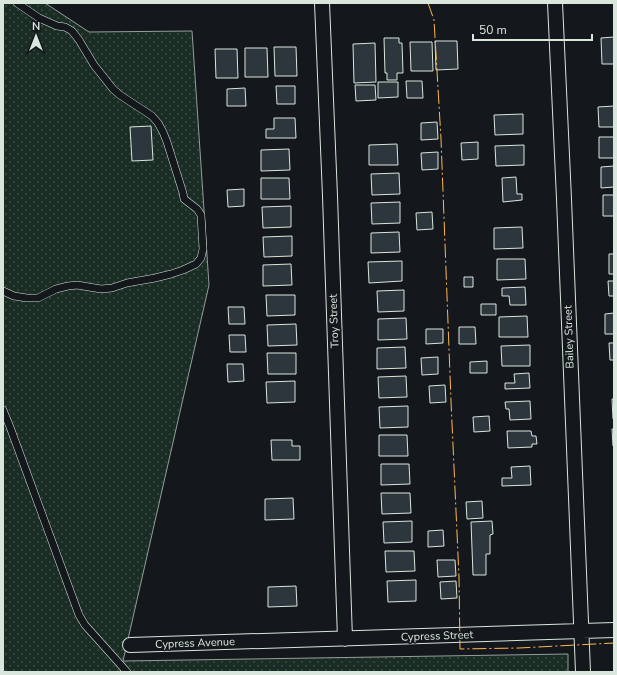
<svg xmlns="http://www.w3.org/2000/svg" width="617" height="675" font-family="'Nunito Sans',sans-serif">
	<style>
		.grass { fill: url(#grass-dots); stroke: #939e99 }
		.building { fill: #2c363c; stroke: #d8e6dc }
		.lines { fill: none; stroke-linecap: round; stroke-linejoin: round }
		.service-casing { stroke: #d8e6dc; stroke-width: 8 }
		.minor-casing { stroke: #d8e6dc; stroke-width: 16 }
		.service { stroke: #14181c; stroke-width: 7 }
		.minor { stroke: #14181c; stroke-width: 14 }
		.power { stroke: #ffb74d; stroke-width: 1; stroke-dasharray: 14 3 2 3; stroke-linecap: butt }
		.labels { text-anchor: middle; dominant-baseline: central; stroke-width: 3; stroke-linejoin: round; paint-order: stroke }
		.street-label { font-size: 11px; fill: #d8e6dc; stroke: #14181c }
	</style>
	<defs>
		<pattern id="grass-dots" width="8" height="8" patternUnits="userSpaceOnUse"><rect width="8" height="8" fill="#1a2d24"/><path d="M2 2h.1M6 6h.1" fill="none" stroke="#3b4b43" stroke-width="1.8" stroke-linecap="round"/></pattern>
	</defs>
	<rect width="100%" height="100%" fill="#14181c"/>
	<path class="grass" d="M3,3H45L89,32L192,31L209,285L123,661L568,654V672H3Z"/>
	<path class="building" d="M614,37V64H602L601,38Z
		M384,38H399V43H402L403,73H397V80H387V73H385Z
		M435,41H457L458,69L436,70Z
		M410,42H432L433,71H411Z
		M375,43L376,82L354,83L353,44Z
		M274,47H296L297,76H275Z
		M245,48H267L268,77H245Z
		M215,49H237L238,78H216Z
		M406,81H422L423,98H407Z
		M378,82H398V97L378,98Z
		M355,85H375L376,100L356,101Z
		M276,86H295V104H277Z
		M245,88L246,106H227V89Z
		M614,106V127H599L598,107Z
		M523,114V134L495,135L494,115Z
		M274,118H295L296,138H266V129H274Z
		M437,122L438,139L421,140V123Z
		M151,126L153,160L132,161L130,127Z
		M599,137H614V158H599Z
		M478,142V159L462,160L461,143Z
		M397,144L398,165H369V145Z
		M524,145V165L496,166L495,146Z
		M289,149L290,170L261,171V150Z
		M438,152V169L422,170L421,153Z
		M614,166V187L601,188V167Z
		M399,173L400,194L372,195L371,174Z
		M516,177L517,194H522V200L503,202L502,178Z
		M261,178H289L290,199H261Z
		M244,189V206L228,207L227,190Z
		M603,195H614V216H603Z
		M400,202V223L372,224L371,203Z
		M291,206V227L263,228L262,207Z
		M432,212L433,229L417,230L416,213Z
		M522,227L523,248L494,249V228Z
		M399,232L400,252L371,253V233Z
		M292,236V256L264,257L263,237Z
		M609,254H614V274H609Z
		M497,259H525L526,279L497,280Z
		M402,261V281L369,283L368,262Z
		M291,264L292,285L263,286V265Z
		M464,277H473V287H464Z
		M608,281H614V296H609Z
		M525,287L526,305H510L509,296H502V288Z
		M404,290V311L378,312L377,291Z
		M266,295H295V315L267,316Z
		M481,304H496V315H481Z
		M228,307H244L245,324H229Z
		M614,313V334H605V314Z
		M527,316L528,337H499V317Z
		M406,318L407,339L378,340V319Z
		M296,324L297,345L268,346L267,325Z
		M459,327H475L476,344H459Z
		M426,329H443V343L426,344Z
		M229,335H245L246,352H230Z
		M609,343H614V360H610Z
		M530,345V366H502L501,346Z
		M405,347L406,368L377,369V348Z
		M267,353H296V374H268Z
		M438,357V374L422,375L421,358Z
		M487,361V373H470V362Z
		M227,364H243L244,381L228,382Z
		M529,373L530,388L505,389V383H515L514,374Z
		M406,376L407,397L379,398L378,377Z
		M295,381V402L267,403L266,382Z
		M445,385L446,402L430,403L429,386Z
		M612,399H614V419H613Z
		M530,401L531,419L510,420L509,409H506L505,402Z
		M408,406V427L380,428L379,407Z
		M489,416L490,431L474,432L473,417Z
		M612,429H614V446H613Z
		M507,431H531L532,436H536L537,444H532V447L508,448Z
		M379,435H407L408,456H379Z
		M271,440H292V446H300V460H272Z
		M381,464H409L410,484L381,485Z
		M530,466L531,485L502,486V478H512L511,467Z
		M381,493H410L411,513L382,514Z
		M293,498L294,519L265,520V499Z
		M482,501L483,518L467,519L466,502Z
		M412,521V542L384,543L383,522Z
		M492,521L493,534L490,535V554H486V575H473L471,522Z
		M443,530L444,546L428,547V531Z
		M385,551H414L415,571L386,572Z
		M437,560H455L456,576L438,577Z
		M416,580V601L388,602L387,581Z
		M456,581L457,598L441,599L440,582Z
		M296,586L297,606L268,607V587Z"/>
	<g class="lines">
		<defs>
			<path id="service" d="M3,291L14,296L27,298H38L56,289L68,286L77,285L101,289L112,288L127,283L155,278L171,274L183,270L196,264L201,258L203,249L201,215L197,209L184,199L183,193L167,142L163,132L158,123L152,116L120,95L113,89L94,65L79,40L72,31L65,27L57,26L39,18L17,3
				M3,410L10,427L79,615L85,625L127,672"/>
			<path id="minor" d="M322,3L330,196L345,639
				M555,3L564,199L583,672
				M130,645L614,630"/>
		</defs>
		<use href="#service" class="service-casing"/>
		<use href="#minor" class="minor-casing"/>
		<use href="#service" class="service"/>
		<use href="#minor" class="minor"/>
		<path class="power" d="M428,3L434,20L441,139L451,401L459,577L460,649L519,648L614,643"/>
	</g>
	<g class="labels">
		<g class="street-label">
			<text transform="translate(334 321) rotate(-92)">Troy Street</text>
			<text transform="translate(569 337) rotate(-92)">Bailey Street</text>
			<text transform="translate(437 636) rotate(-2)">Cypress Street</text>
			<text transform="translate(195 643) rotate(-2)">Cypress Avenue</text>
		</g>
	</g>
	<rect width="617" height="675" fill="none" stroke="#d8e6dc" stroke-width="8"/>
	<g transform="translate(36 36)" stroke="#14181c" stroke-width="3" paint-order="stroke">
	<path d="M0-3L7 15L0 10L-7 15Z" fill="#d8e6dc"/>
	<text y="-6" font-size="11" font-weight="bold" text-anchor="middle" fill="#d8e6dc">N</text>
	</g>
	<path d="M473 34v6h119v-6" fill="none" stroke="#d8e6dc" stroke-width="2"/>
	<text x="479" y="34" font-size="12" fill="#d8e6dc" stroke="#14181c" stroke-width="3" paint-order="stroke">50 m</text>
</svg>
